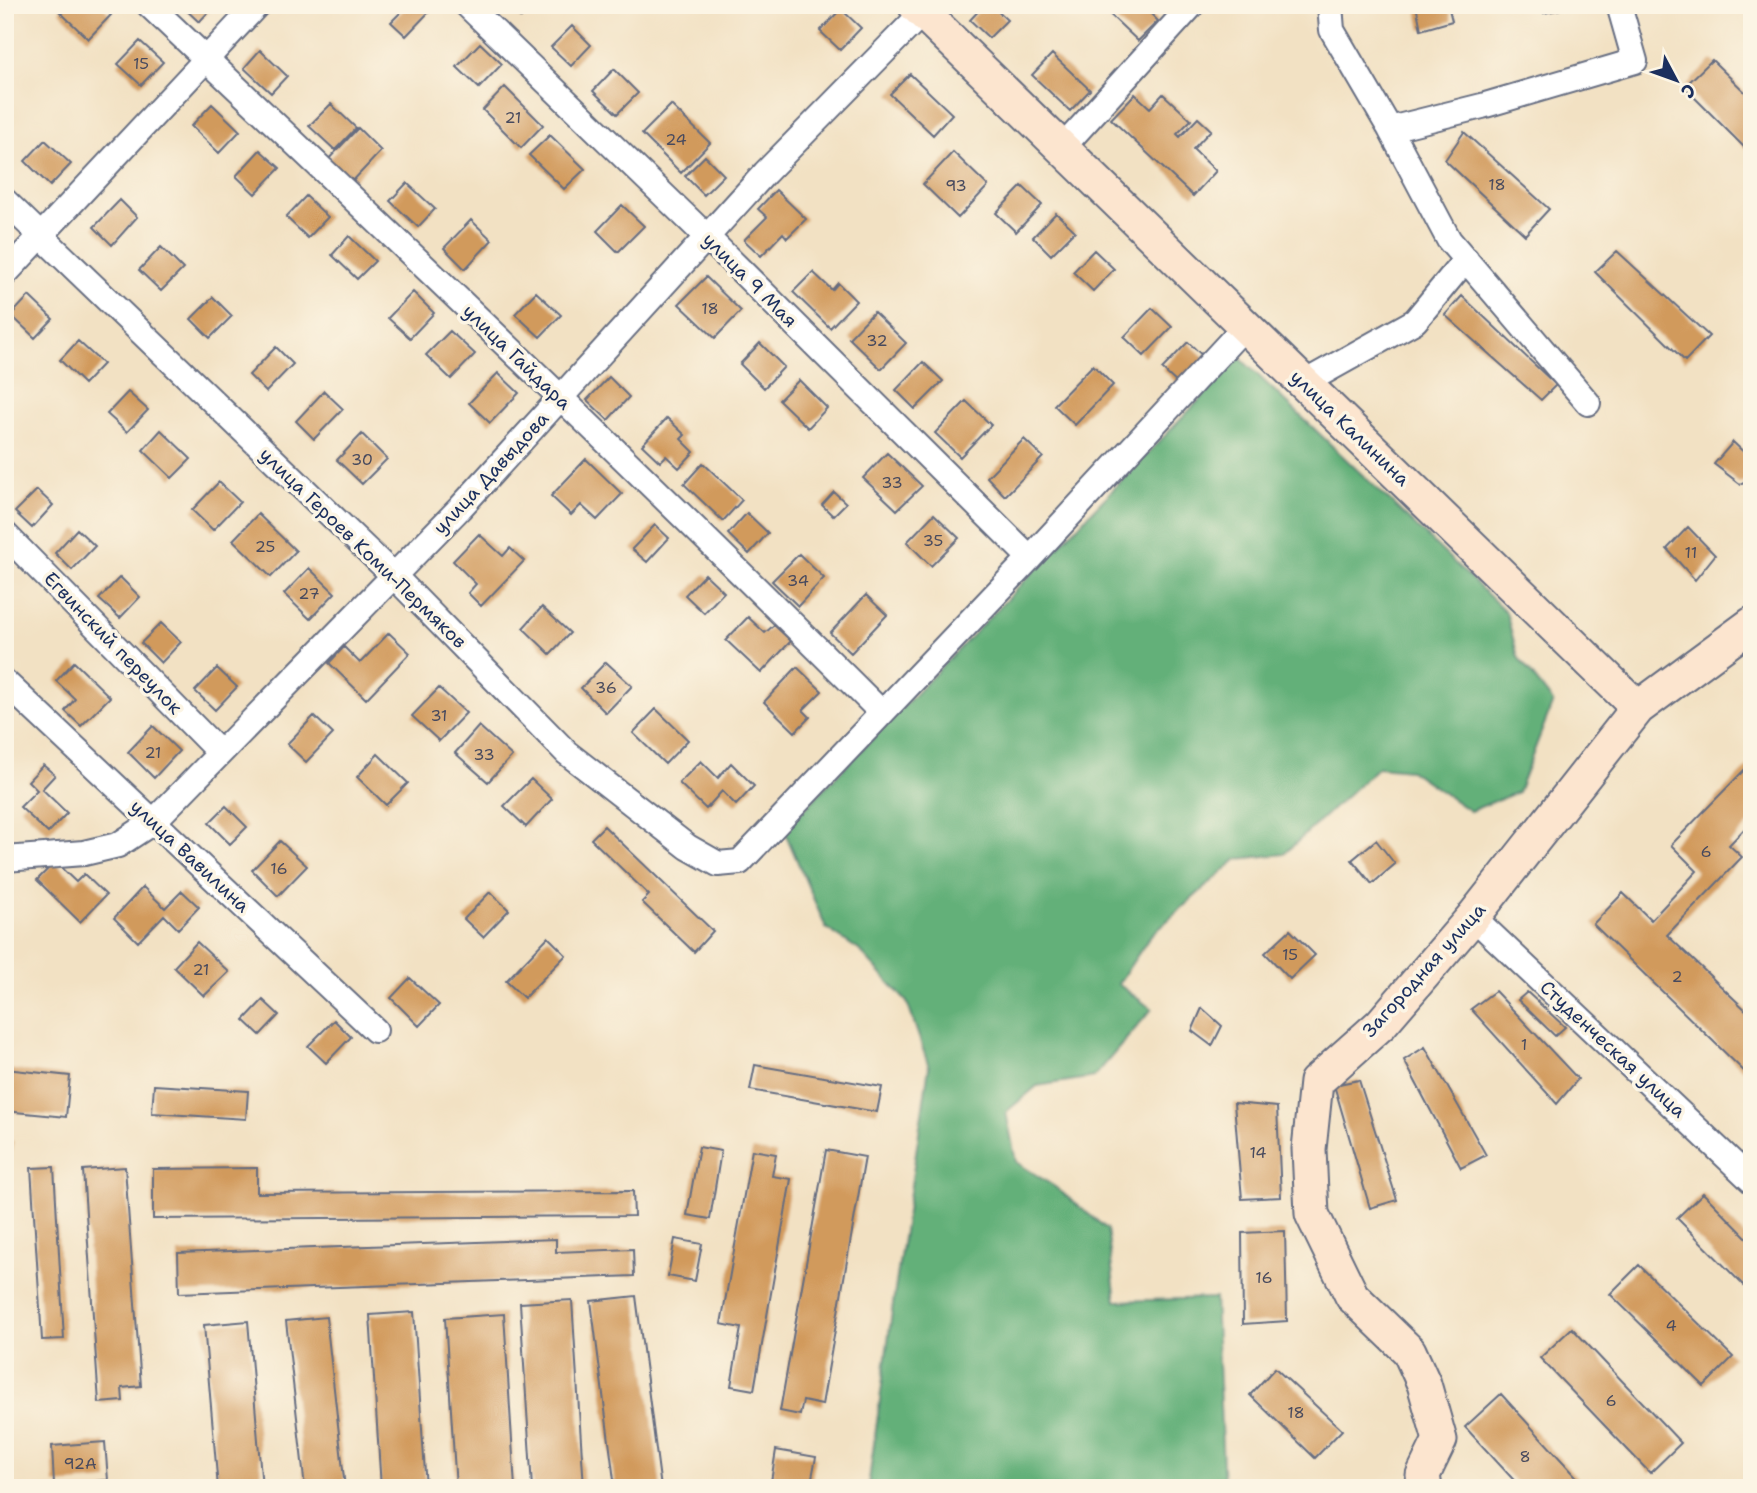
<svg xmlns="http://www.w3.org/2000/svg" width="1757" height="1493" font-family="'Shantell Sans',sans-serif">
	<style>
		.forest { fill: #63b079; stroke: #3f706c; stroke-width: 2 }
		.building { fill: #d19a5c }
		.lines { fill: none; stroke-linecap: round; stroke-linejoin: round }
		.street-casing { stroke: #666d81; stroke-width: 28 }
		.secondary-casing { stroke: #666d81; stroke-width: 37 }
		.street { stroke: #fff; stroke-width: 24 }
		.secondary { stroke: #fce5cf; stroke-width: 33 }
		.labels { text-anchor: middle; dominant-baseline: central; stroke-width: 7; stroke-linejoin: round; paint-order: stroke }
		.number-label { font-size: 16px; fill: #484a5e }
		.street-label { font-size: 19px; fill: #1b2f5e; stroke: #fcf5e5 }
	</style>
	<rect width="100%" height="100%" fill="#fcf5e5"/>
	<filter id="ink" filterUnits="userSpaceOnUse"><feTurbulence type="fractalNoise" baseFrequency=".0143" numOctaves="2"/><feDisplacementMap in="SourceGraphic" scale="14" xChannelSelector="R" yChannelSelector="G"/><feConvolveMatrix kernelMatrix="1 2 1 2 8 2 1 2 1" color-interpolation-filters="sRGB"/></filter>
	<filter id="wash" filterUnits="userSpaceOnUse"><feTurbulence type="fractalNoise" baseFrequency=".00686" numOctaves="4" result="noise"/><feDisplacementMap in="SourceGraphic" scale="28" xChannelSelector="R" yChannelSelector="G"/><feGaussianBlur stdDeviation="1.57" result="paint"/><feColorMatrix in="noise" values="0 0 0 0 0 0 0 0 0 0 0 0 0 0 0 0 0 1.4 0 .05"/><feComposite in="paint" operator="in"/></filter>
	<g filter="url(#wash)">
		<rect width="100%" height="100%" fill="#f2e1c3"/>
		<path class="forest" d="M1240,358L1506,612L1518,657L1553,702L1518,792L1470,811L1410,770L1378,767L1284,854L1237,859L1151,935L1118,984L1152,1009L1094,1077L1037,1086L1006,1112L1016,1162L1055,1187L1107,1229L1116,1301L1215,1298L1224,1488H868L894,1297L929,1067L907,1002L859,950L826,928L784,830Z"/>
		<g id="blocks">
			<path class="building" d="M65,5H101L111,15L88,39L59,11Z
				M181,5H215L199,22Z
				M408,5H420L428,13L406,36L391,22Z
				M508,5H534L521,18Z
				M984,5H991L1007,20L989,38L970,20Z
				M1104,5H1142L1158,21L1138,41L1102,7Z
				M1416,5H1448L1452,21L1421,30Z
				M1543,5H1573L1574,6L1544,13Z
				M841,9L861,28L840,50L820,31Z
				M572,26L591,45L571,66L551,47Z
				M140,41L163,62L141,85L118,64Z
				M480,43L502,64L479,88L457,67Z
				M260,50L287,76L271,93L244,68Z
				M1052,54L1090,90L1070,111L1032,75Z
				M1712,60L1752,99V149L1749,152L1684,87Z
				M614,69L638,93L617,114L593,91Z
				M910,74L952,114L933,135L890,94Z
				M505,87L543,125L521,148L483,110Z
				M1135,94L1150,108L1163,94L1191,120L1177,134L1180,137L1198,118L1211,130L1193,149L1216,171L1193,196L1111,119Z
				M212,104L240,131L219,153L191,126Z
				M331,104L356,128L335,150L309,126Z
				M671,105L710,143L681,173L642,134Z
				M358,128L381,151L348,186L324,164Z
				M1464,132L1549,209L1525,235L1445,160Z
				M550,135L585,169L564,189L529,155Z
				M45,140L71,164L50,186L25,161Z
				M260,150L280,168L255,194L236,176Z
				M953,152L988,186L958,218L923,184Z
				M705,156L724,175L704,195L685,176Z
				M407,183L435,209L418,227L390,201Z
				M1022,186L1042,205L1016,232L996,213Z
				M776,190L806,219L787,238L783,233L761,256L744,240L767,217L758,209Z
				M306,196L328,217L308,238L286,217Z
				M120,200L137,217L112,245L94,227Z
				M622,205L644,226L618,252L597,231Z
				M1056,213L1075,231L1051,255L1033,237Z
				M471,220L492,240L465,269L444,248Z
				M349,236L375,261L357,279L332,255Z
				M161,247L183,269L161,291L139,270Z
				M1094,250L1114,269L1093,291L1073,272Z
				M1617,251L1709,336L1685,361L1595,272Z
				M813,272L832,290L838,283L856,301L830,328L793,292Z
				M706,277L741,311L715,338L679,304Z
				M413,292L434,313L410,338L388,318Z
				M536,292L561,315L540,337L515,314Z
				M29,296L53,319L35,338L11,315Z
				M1462,296L1556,385L1541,400L1445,315Z
				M213,297L232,316L210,338L191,319Z
				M1152,308L1172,327L1144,356L1124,337Z
				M874,312L906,343L881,369L849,338Z
				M450,331L475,354L451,379L426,355Z
				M78,341L103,364L84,384L60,360Z
				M1188,342L1206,359L1180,386L1162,369Z
				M760,343L784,367L764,388L740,364Z
				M276,347L293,364L266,392L249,375Z
				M923,362L943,381L915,409L896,390Z
				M1093,365L1113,385L1075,425L1054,405Z
				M498,373L519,393L490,423L469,403Z
				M609,377L629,397L608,420L587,400Z
				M799,380L827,408L808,428L779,400Z
				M324,391L343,409L314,439L296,421Z
				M128,392L148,410L127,432L107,414Z
				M966,401L991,425L960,457L935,433Z
				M667,418L685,435L681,439L694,452L679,468L666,456L660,462L642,445Z
				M161,430L191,459L172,478L143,450Z
				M362,434L387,459L362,484L337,460Z
				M1024,439L1043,457L1005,496L987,477Z
				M1733,442L1752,460V478L1740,484L1714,464Z
				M887,453L922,486L897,510L863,478Z
				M586,459L622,494L597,520L581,505L571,515L551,496Z
				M703,463L742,500L723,521L684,484Z
				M219,482L240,502L213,530L192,510Z
				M37,490L53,505L32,528L15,512Z
				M834,492L846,503L833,516L822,505Z
				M747,513L768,533L749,554L728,534Z
				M258,514L296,551L271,577L233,540Z
				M934,514L959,538L931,566L907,542Z
				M655,525L669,538L647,562L632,549Z
				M1688,527L1715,555L1695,580L1667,549Z
				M77,529L95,546L72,570L55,553Z
				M479,534L503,556L510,548L524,561L481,606L468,593L476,584L453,561Z
				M799,554L824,578L798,606L772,581Z
				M309,568L335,593L310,619L284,594Z
				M705,574L724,592L704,613L685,595Z
				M120,577L140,597L120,618L99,599Z
				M866,595L887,615L851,653L830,633Z
				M542,607L570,633L550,654L523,628Z
				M748,617L765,633L774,625L791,641L761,673L726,640Z
				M161,623L181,642L161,663L141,643Z
				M389,633L410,653L366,699L329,663L344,647L360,663Z
				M74,662L110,697L81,726L65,711L75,699L56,681Z
				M606,662L632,686L606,713L581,688Z
				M797,667L822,691L803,710L810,717L795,732L764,702Z
				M217,668L237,687L215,710L195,691Z
				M439,688L466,713L439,741L412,716Z
				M656,709L688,740L665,764L633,733Z
				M314,716L333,734L306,762L287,744Z
				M153,726L179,751L154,778L128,752Z
				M479,726L512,756L488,782L455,753Z
				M378,754L408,783L386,805L357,777Z
				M701,761L718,778L731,763L754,786L736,805L722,791L706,809L679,783Z
				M1752,762V821L1729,845L1742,857L1667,935L1752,1016V1075L1750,1077L1593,924L1623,893L1651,920L1697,871L1671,845Z
				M43,765L55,775L42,789L67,813L48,833L20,807L37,790L28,781Z
				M531,779L552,799L526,827L504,806Z
				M226,806L247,827L230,844L209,823Z
				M604,826L713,931L694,952L642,902L649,895L591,839Z
				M1376,840L1395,864L1372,884L1352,860Z
				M280,841L307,866L278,896L252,870Z
				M55,862L76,882L84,874L106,895L80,922L37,880Z
				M143,887L165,908L182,891L199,907L178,929L164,915L138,942L114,918Z
				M490,892L509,910L483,937L464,919Z
				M1290,930L1315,955L1290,979L1265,953Z
				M548,937L566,955L524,998L506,981Z
				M197,942L229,972L204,996L174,967Z
				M410,978L439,1005L419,1026L391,998Z
				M1495,991L1578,1079L1557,1104L1471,1009Z
				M1527,992L1565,1027L1555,1036L1518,1000Z
				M263,1000L279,1015L260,1035L244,1020Z
				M1202,1008L1222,1026L1212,1046L1192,1031Z
				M334,1020L351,1037L326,1063L308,1046Z
				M1425,1047L1486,1155L1461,1168L1404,1060Z
				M755,1065L882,1087L877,1112L750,1090Z
				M5,1069L70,1076L66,1117L5,1111Z
				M1359,1080L1397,1200L1370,1208L1334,1085Z
				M154,1085L248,1091L246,1119L152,1113Z
				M1234,1103L1277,1107L1281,1197L1242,1199Z
				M5,1140L13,1141L10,1161H5Z
				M699,1147L721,1151L710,1219L687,1215Z
				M752,1150L776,1154L772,1176L791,1179L754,1390L731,1386L741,1328L721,1324Z
				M826,1150L865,1157L822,1405L803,1401L800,1415L780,1411Z
				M54,1167L64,1339L42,1340L31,1168Z
				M125,1167L141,1386L122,1388L123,1401L99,1403L83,1170Z
				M257,1168V1193L633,1191L634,1216L153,1219V1169Z
				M1703,1193L1752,1243V1294L1677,1218Z
				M1285,1231L1287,1321L1243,1324L1242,1233Z
				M556,1239V1252L633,1249L634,1276L179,1293L178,1253Z
				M675,1239L702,1244L695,1281L668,1276Z
				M1639,1265L1733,1357L1704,1386L1610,1294Z
				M636,1296L661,1488H615L591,1301Z
				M572,1300L584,1488H532L520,1303Z
				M414,1312L426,1488H381L370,1315Z
				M504,1314L515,1488H456L445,1318Z
				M326,1317L345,1488H305L286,1321Z
				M248,1321L262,1488H218L204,1325Z
				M1572,1328L1681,1443L1650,1473L1540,1358Z
				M1275,1368L1342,1430L1315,1458L1250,1395Z
				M1501,1394L1584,1485L1581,1488H1521L1465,1427Z
				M105,1442L108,1480L54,1484L52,1446Z
				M776,1450L816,1457L810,1488H770Z"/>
		</g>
	</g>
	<g filter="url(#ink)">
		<use href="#blocks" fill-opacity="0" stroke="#666d81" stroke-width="2"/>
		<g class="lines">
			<defs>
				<path id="street" d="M149,5C396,238 642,473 882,713
					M467,5L707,237L1030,558
					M1330,5L1332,30L1390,129L1449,240L1588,403
					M1390,129L1482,106L1635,61L1619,5
					M1062,148L1192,5
					M5,201L394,576L567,753L688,847L718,864L740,862L1030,558L1245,326
					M5,274L257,5
					M1304,383L1415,321L1466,259
					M5,534L220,753
					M5,682L375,1030
					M5,859L84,853L118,845L153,822L460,508L765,173L930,5
					M1473,917L1752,1181"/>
				<path id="secondary" d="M915,5L1638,708
					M1425,1488L1423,1475L1440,1440L1424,1384L1409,1351L1352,1296L1312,1214L1309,1149L1316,1082L1381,1024L1473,917L1638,708L1752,624"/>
			</defs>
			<use href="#street" class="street-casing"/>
			<use href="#secondary" class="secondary-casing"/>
			<use href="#street" class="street"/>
			<use href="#secondary" class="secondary"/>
		</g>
	</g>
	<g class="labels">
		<g class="number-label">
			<text x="141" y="63">15</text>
			<text x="513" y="117">21</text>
			<text x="676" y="139">24</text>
			<text x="1497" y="184">18</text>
			<text x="956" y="185">93</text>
			<text x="710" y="308">18</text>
			<text x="877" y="340">32</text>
			<text x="362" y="459">30</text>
			<text x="892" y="482">33</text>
			<text x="933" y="540">35</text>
			<text x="265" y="546">25</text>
			<text x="1691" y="552">11</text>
			<text x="798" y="580">34</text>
			<text x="309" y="593">27</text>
			<text x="606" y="687">36</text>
			<text x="439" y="715">31</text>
			<text x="153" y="752">21</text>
			<text x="484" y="754">33</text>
			<text x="1706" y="851">6</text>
			<text x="279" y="868">16</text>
			<text x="1290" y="954">15</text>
			<text x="201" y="969">21</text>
			<text x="1677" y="976">2</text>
			<text x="1524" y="1044">1</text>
			<text x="1258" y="1152">14</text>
			<text x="1264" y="1277">16</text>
			<text x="1671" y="1325">4</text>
			<text x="1611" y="1400">6</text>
			<text x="1296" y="1412">18</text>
			<text x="1525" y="1456">8</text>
			<text x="80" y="1463">92А</text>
		</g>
		<g class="street-label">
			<text transform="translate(750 280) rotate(45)">улица 9 Мая</text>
			<text transform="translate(517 357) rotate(44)">улица Гайдара</text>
			<text transform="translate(1350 428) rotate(44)">улица Калинина</text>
			<text transform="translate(491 473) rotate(-47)">улица Давыдова</text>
			<text transform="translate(363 548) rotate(44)">улица Героев Коми-Пермяков</text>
			<text transform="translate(113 643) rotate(46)">Егвинский переулок</text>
			<text transform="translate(190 856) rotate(43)">улица Вавилина</text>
			<text transform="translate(1424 970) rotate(-48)">Загородная улица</text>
			<text transform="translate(1613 1049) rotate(43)">Студенческая улица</text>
		</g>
	</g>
	<rect width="1757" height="1493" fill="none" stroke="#fcf5e5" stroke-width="28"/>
	<g transform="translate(1676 80) rotate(131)" stroke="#fcf5e5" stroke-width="5" paint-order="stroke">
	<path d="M0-5L12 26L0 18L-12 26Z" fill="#1b2f5e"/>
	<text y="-10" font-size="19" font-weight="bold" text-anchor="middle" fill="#1b2f5e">С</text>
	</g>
</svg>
